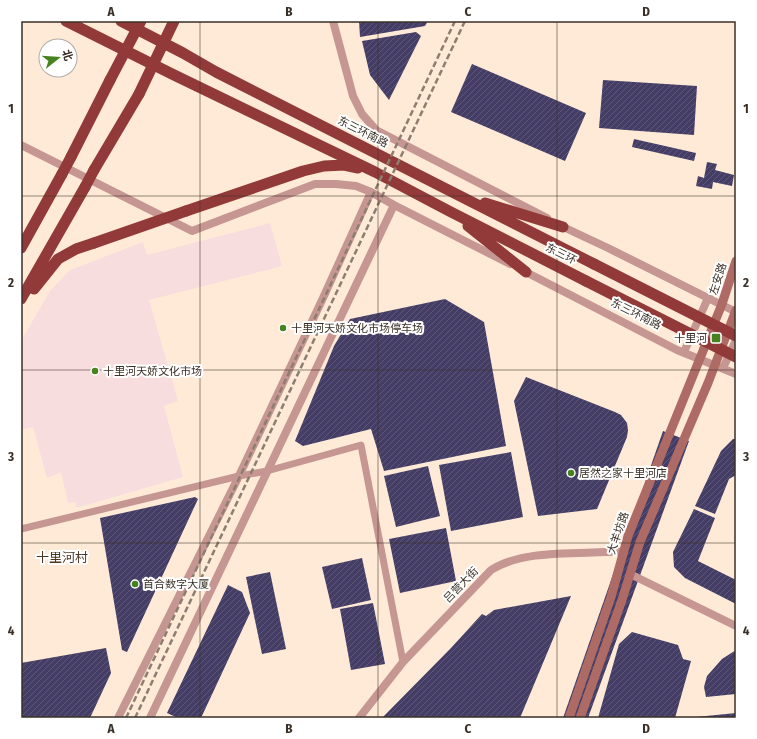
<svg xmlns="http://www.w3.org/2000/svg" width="757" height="739" font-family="'Fira Sans Condensed','Noto Sans SC',sans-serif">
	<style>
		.commercial { fill: #f8dddf }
		.building { fill: url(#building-hatch) }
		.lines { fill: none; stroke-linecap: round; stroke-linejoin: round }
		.minor { stroke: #c69692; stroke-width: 7 }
		.tertiary { stroke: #c69692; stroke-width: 8 }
		.secondary { stroke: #ae6b66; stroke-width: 9 }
		.trunk { stroke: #923a39; stroke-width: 11 }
		.rail { stroke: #8d7e71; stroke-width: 2.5; stroke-dasharray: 6 3; stroke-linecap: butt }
		.trunk-bridge { stroke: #923a39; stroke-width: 11 }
		.grid { fill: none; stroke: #3a3027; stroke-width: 1; stroke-opacity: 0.55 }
		.poi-dot { fill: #46821e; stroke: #fff; stroke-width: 1.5 }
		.labels { text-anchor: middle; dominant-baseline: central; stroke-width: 4; stroke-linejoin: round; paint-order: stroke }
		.street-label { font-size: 11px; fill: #3a3027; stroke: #fff }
		.poi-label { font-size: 11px; fill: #3a3027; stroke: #fff; text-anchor: start }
		.quarter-label { font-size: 13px; fill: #4c3723; stroke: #fff }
		.neatline { fill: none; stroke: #3a3027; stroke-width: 1.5 }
		.grid-label { font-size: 13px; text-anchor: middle; font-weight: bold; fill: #3a3027 }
	</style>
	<defs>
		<pattern id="building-hatch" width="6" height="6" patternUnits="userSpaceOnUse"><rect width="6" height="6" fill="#443d66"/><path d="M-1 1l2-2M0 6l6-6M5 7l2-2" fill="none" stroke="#5e5778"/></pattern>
	</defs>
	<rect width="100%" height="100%" fill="#ffead7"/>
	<path class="commercial" d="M270,223L282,266L149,300L178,401L164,406L183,477L76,508L75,502L68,503L61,472L47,478L33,427L21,430V341L50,291L70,270L143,242L147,255Z"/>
	<path class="building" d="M359,21H428L425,26L360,37Z
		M416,32L421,36L389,100L370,75L362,41Z
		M472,64L586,113L565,161L451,112Z
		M603,80L697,86L694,135L599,128Z
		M634,139L696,153L694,161L632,147Z
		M707,162L717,164L715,170L734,175L732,186L713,182L712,189L696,186L698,176L704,178Z
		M445,299L484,322L506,446L384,471L371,429L303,446L295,441L334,346L350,319Z
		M526,377L615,412L621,415L627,423L628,430L627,437L597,509L538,516L514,401Z
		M663,431L689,441L588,718H563Z
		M733,439H736V475L729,479L715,514L695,506L721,451Z
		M511,452L523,517L451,531L439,465Z
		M428,466L440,516L396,527L384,476Z
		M195,497L198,499L127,652L122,650L100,518Z
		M694,509L715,518L698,561L736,580V604L685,578L674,567L673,552Z
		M446,528L456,581L400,593L389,539Z
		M362,558L371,600L332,609L322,567Z
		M270,572L286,649L262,654L246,577Z
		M228,585L242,592L250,613L201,718H178L167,713Z
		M571,596L520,718H382L451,648L482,614L486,616L494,610Z
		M373,603L385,664L351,670L340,609Z
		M632,632L678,645L683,659L691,661L675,718H598L619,644Z
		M106,648L111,673L90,718H22L21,663Z
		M736,650V694L706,697L704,687L707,676L722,659Z
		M736,713V718H696V717Z"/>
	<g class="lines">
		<path class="minor" d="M21,529L239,476L267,471L361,445L403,662"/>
		<path class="tertiary" d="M333,21L353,96L362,114L376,130L547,218
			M21,145L192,231L315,184H336L356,186L371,192L394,205L510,264
			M559,225L608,248L736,312
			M522,270L677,350L736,374
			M684,352L708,298
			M723,368L736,340
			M630,574L736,626
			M118,718L237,480L323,298L371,192
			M150,718L394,205
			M359,718L403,662L491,570C525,548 583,555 624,551"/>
		<path class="secondary" d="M569,718L611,597L628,536L722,304L736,261
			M580,718L622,600L640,542L708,383L736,310"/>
		<path class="trunk" d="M66,21L172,74L375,172L449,211L586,281
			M121,21L183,53L216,72L594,264
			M71,157L110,80
			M94,170L139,94
			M485,203L563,227
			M186,211L303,171L324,166L344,165L358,168
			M468,226L526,272
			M21,248L62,174
			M34,289L58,259L76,249L94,243
			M21,299L85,187"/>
		<path class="rail" d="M126,718L455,21
			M135,718L465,21"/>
		<path class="trunk-bridge" d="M110,80L141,21
			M139,94L174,21
			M62,174L71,157
			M85,187L94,170
			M94,243L186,211
			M594,264L736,336
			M586,281L736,357"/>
	</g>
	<path class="grid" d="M200,21V718M378,21V718M557,21V718M21,196H736M21,370H736M21,543H736"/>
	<g class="poi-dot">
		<circle cx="283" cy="328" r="4"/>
		<rect x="711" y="333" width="10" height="10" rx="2"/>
		<circle cx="95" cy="371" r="4"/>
		<circle cx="571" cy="473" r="4"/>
		<circle cx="135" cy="584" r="4"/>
	</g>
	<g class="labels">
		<g class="street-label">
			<text transform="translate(363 132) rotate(27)">东三环南路</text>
			<text transform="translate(561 254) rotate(27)">东三环</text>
			<text transform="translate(718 279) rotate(-72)">左安路</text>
			<text transform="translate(636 314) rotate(27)">东三环南路</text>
			<text transform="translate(618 533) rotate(-71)">大羊坊路</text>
			<text transform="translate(461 585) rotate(-46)">吕营大街</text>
		</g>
		<g class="poi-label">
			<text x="291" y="328">十里河天娇文化市场停车场</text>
			<text x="707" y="338" text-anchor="end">十里河</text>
			<text x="103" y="371">十里河天娇文化市场</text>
			<text x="579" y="473">居然之家十里河店</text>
			<text x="143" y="584">首合数字大厦</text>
		</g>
		<g class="quarter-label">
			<text x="62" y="557">十里河村</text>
		</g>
	</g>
	<rect width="757" height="739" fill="none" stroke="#ffffff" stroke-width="44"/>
	<g transform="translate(58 58) rotate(73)"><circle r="19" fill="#ffffff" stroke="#b0aca9"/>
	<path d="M0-3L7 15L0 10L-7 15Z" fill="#46821e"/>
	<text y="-6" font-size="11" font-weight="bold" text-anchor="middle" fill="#3a3027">北</text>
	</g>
	<rect x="22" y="22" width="713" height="695" class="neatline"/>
	<g class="grid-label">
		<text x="111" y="16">A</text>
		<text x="289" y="16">B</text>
		<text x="468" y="16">C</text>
		<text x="646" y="16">D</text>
		<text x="11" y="113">1</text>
		<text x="746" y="113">1</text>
		<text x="11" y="287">2</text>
		<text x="746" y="287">2</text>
		<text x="11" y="461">3</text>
		<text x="746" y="461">3</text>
		<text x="11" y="635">4</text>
		<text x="746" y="635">4</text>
		<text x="111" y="733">A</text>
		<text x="289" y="733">B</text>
		<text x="468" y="733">C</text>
		<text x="646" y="733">D</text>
	</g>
</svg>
